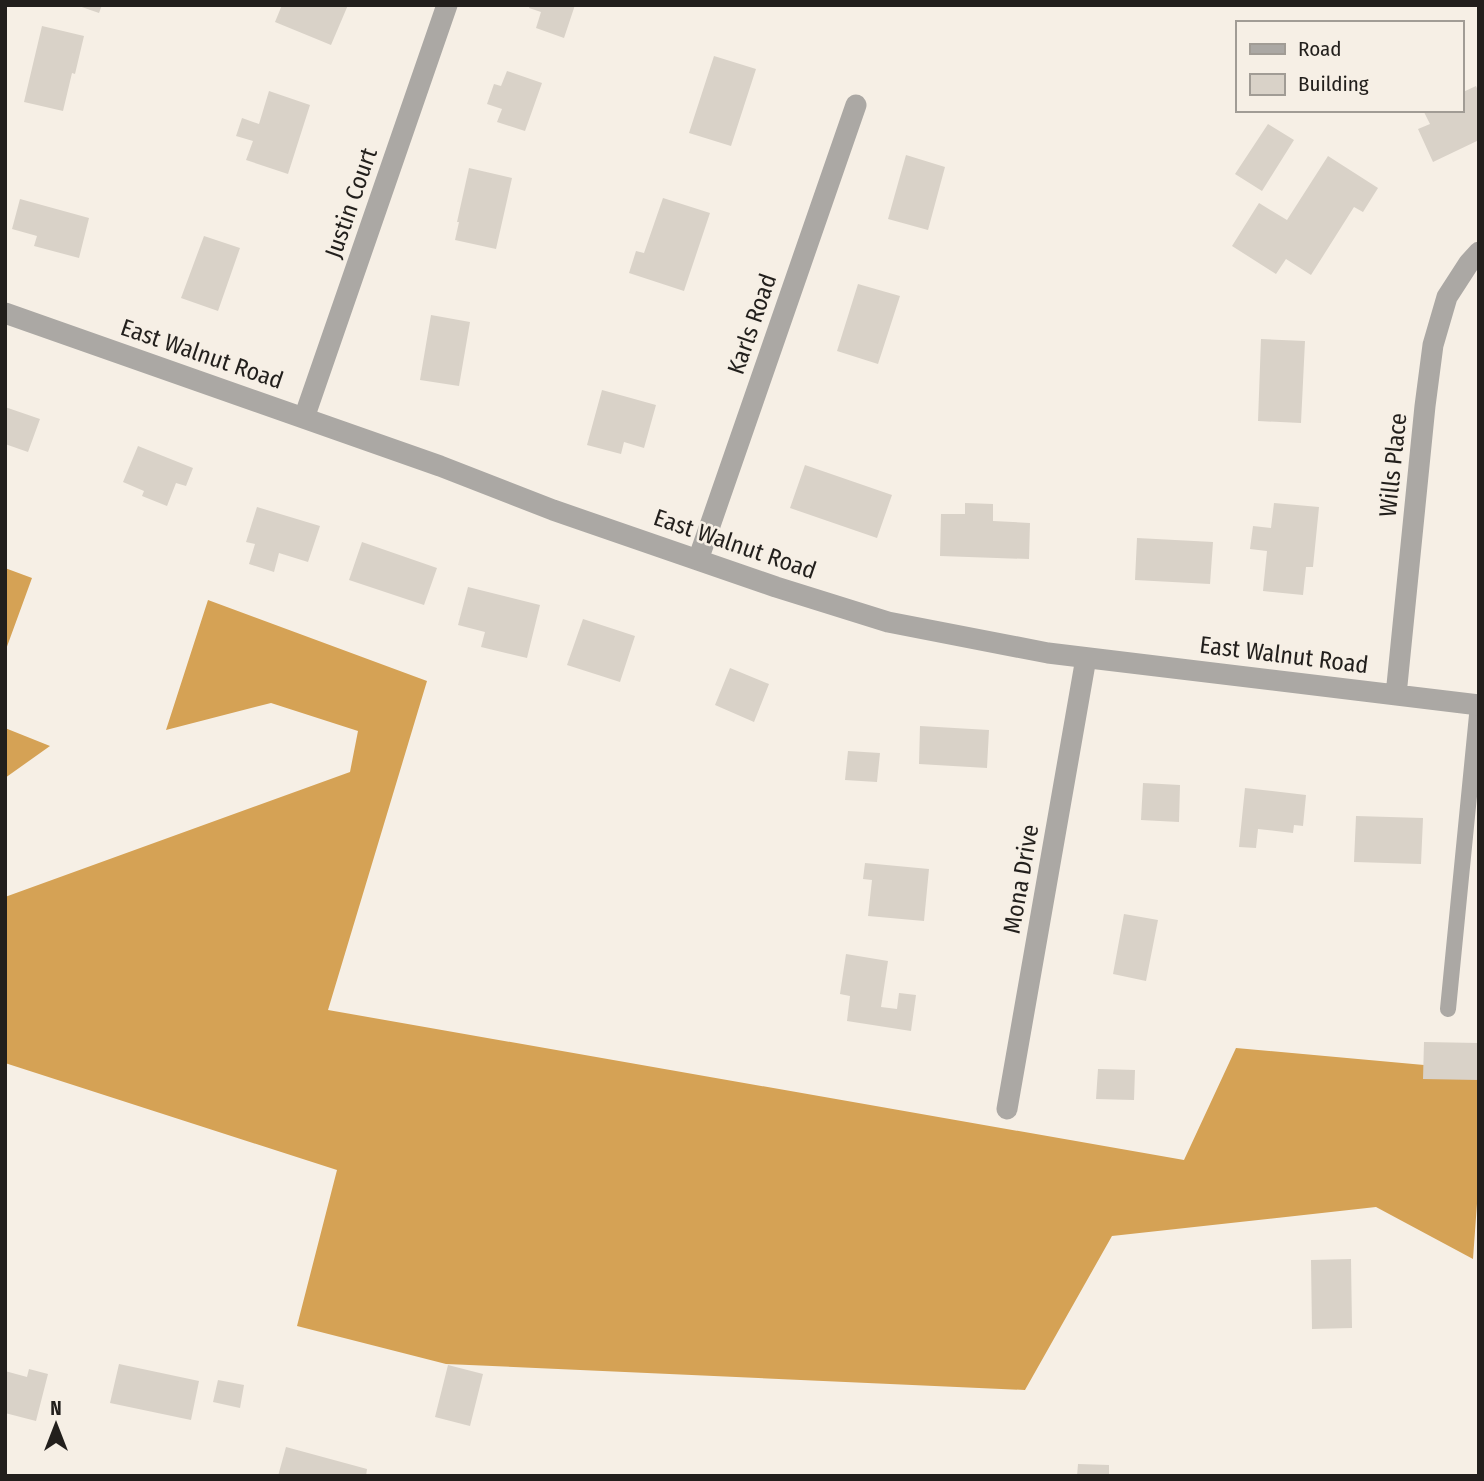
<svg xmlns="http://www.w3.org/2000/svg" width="1484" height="1481" font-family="'Fira Sans Condensed',sans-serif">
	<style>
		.forest { fill: #d5a255 }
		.building { fill: #d9d2c8 }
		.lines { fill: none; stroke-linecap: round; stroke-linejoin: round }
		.service { stroke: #aba8a4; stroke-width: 16 }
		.minor { stroke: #aba8a4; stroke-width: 21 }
		.labels { text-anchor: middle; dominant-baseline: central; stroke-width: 5; stroke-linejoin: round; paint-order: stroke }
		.street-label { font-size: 24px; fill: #221f1c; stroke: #f6efe5 }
	</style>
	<rect width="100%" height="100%" fill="#f6efe5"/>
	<path class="forest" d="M5,568L32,578L5,652Z
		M208,600L427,681L328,1010L1184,1160L1236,1048L1479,1070V1176L1473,1259L1376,1207L1112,1236L1025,1390L446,1364L297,1326L337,1170L5,1063V897L350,772L358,731L271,703L166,730Z
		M5,728L50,746L5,778Z"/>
	<path class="building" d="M76,5H102L99,13Z
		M282,5H348L331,45L275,22Z
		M530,5H575L564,38L536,28L541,12L529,8Z
		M42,26L84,36L75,74L72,73L63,111L24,102Z
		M714,56L756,69L731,146L689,133Z
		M507,71L542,83L525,131L497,122L502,109L487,104L494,84L501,86Z
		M1476,86L1479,93V140L1433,162L1418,129L1430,124L1423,110H1461V93Z
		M269,91L310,105L288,174L246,160L253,141L236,136L242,118L259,124Z
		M1268,124L1294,140L1262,191L1235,174Z
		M906,155L945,167L928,230L888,219Z
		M1328,156L1378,188L1363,212L1354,207L1311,275L1286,259L1276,274L1232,246L1259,203L1287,220Z
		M469,168L512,178L496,249L455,240L459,222H457Z
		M663,198L710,213L684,291L629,273L636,251L644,253Z
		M20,199L89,218L79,258L34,246L37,236L12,229Z
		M204,236L240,248L218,311L181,298Z
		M858,284L900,296L878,364L837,351Z
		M431,315L470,322L459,386L420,380Z
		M1261,339L1305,341L1301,423L1258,421Z
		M602,390L656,405L644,448L624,442L621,454L587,445Z
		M5,407L40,419L28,452L5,444Z
		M138,446L193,468L186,486L176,483L167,506L142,496L144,491L123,482Z
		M805,465L892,495L877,538L790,508Z
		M965,503L993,504V521L1030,523L1029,559L940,556L941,514H965Z
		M1274,503L1319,507L1313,567H1306L1303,595L1263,591L1267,551L1250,549L1253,526L1271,528Z
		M257,507L320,526L308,562L279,553L274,572L249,564L255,544L246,542Z
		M1137,538L1213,542L1210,584L1135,580Z
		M362,542L437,568L424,605L349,580Z
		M468,587L540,605L527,658L481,647L485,632L458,625Z
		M583,619L635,636L620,682L567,665Z
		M730,668L769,684L754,722L715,705Z
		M920,726L989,730L987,768L919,764Z
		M848,751L880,753L877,782L845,780Z
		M1143,783L1180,785L1179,822L1141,820Z
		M1245,788L1306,795L1303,826L1294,825L1293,833L1258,829L1256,848L1239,847Z
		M1356,816L1423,818L1421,864L1354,862Z
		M865,863L929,869L924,921L868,916L872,880L863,879Z
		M1124,914L1158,920L1146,981L1113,974Z
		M846,954L888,961L881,1007L897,1009L899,993L916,995L911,1031L847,1021L850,996L840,994Z
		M1424,1042L1479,1043V1080L1423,1079Z
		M1098,1069L1135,1070L1134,1100L1096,1099Z
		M1351,1259L1352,1328L1312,1329L1311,1260Z
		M119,1364L199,1381L191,1420L110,1403Z
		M448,1365L483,1374L470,1426L435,1417Z
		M29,1369L48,1374L36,1421L5,1413V1371L27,1377Z
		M218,1380L244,1385L240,1408L213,1402Z
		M286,1447L367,1469L366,1476H278Z
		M1078,1464L1109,1465V1476H1077Z"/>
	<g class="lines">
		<path class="service" d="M1448,1009L1478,705"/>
		<path class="minor" d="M5,313L440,466L553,510L776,587L888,622L1048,653L1479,705
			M304,418L447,5
			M698,560L856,105
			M1396,695L1425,406L1433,345L1447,297L1469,263L1479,252
			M1007,1109L1086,658"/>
	</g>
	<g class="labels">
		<g class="street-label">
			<text transform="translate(351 203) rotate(-71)">Justin Court</text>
			<text transform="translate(752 324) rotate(-71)">Karls Road</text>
			<text transform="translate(202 354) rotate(19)">East Walnut Road</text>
			<text transform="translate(1393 465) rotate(-84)">Wills Place</text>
			<text transform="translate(735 544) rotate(19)">East Walnut Road</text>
			<text transform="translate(1284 655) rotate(7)">East Walnut Road</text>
			<text transform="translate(1021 879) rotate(-80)">Mona Drive</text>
		</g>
	</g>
	<rect width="1484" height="1481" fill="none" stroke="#221f1c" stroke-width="14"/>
	<rect x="1236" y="21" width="228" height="91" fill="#f6efe5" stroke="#a19c95" stroke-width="2"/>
	<rect x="1250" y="44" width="35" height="10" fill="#aba8a4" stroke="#a19c95" stroke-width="2"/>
	<text x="1298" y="56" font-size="21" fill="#221f1c">Road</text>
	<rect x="1250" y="74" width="35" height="21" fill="#d9d2c8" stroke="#a19c95" stroke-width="2"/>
	<text x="1298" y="91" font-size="21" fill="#221f1c">Building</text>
	<g transform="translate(56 1425)" stroke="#f6efe5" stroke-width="5" paint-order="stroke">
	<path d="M0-5L12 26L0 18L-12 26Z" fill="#221f1c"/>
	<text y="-10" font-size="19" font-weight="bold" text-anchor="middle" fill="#221f1c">N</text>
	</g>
</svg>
